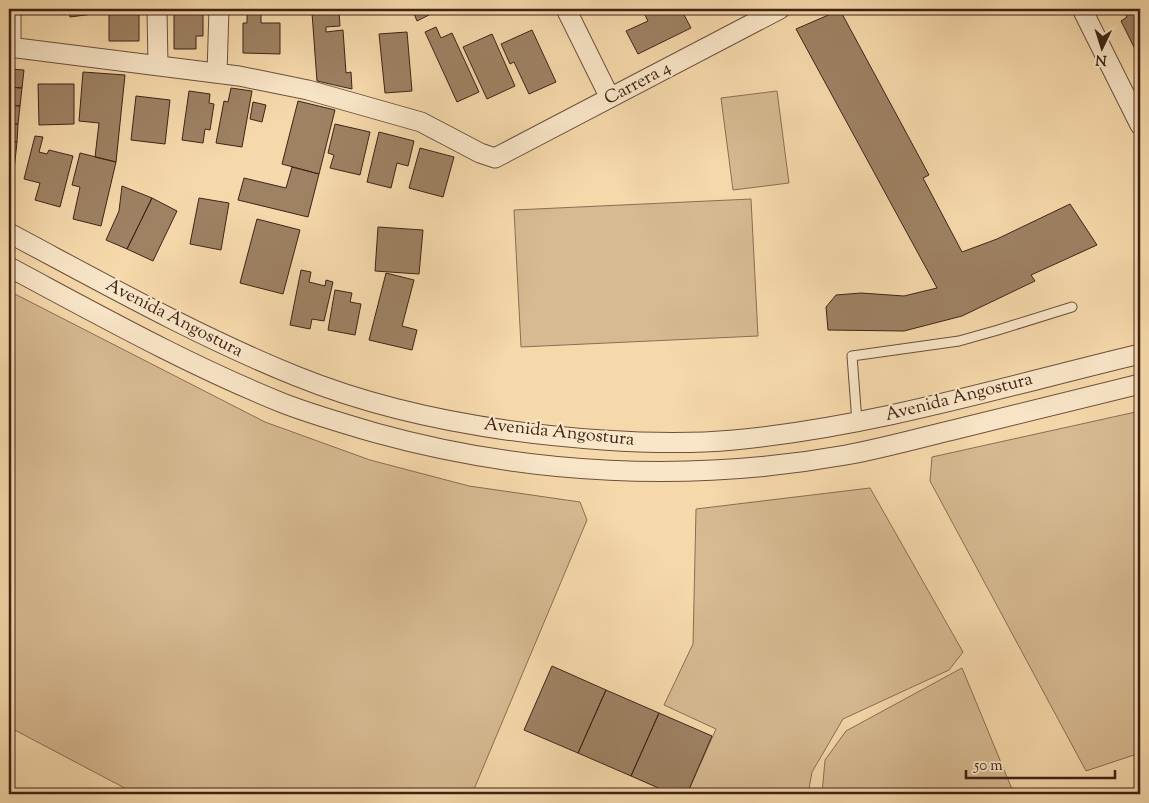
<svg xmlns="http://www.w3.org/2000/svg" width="1149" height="803" font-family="'Sorts Mill Goudy',serif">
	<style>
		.green { fill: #d7ba92; stroke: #8a6e55 }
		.building { fill: #9e8264; stroke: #3e2318 }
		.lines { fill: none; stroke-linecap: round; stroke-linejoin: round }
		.lane-casing { stroke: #6c503d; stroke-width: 11 }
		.street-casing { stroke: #6c503d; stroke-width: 21 }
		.lane { stroke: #f9e6c8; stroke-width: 9 }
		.street { stroke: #f9e6c8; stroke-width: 19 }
		.labels { text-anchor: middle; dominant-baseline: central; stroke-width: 4.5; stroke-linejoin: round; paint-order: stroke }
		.street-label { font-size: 18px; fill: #3e2318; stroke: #f9e6c8 }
	</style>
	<rect width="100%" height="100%" fill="#f6d9ab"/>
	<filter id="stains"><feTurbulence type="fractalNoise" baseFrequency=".004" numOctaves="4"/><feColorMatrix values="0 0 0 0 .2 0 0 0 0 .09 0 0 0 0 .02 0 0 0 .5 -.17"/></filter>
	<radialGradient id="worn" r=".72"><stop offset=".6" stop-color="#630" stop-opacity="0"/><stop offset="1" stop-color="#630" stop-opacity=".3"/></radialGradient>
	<path class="green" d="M777,91L789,183L733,190L721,98Z
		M751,199L758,336L521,347L514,210Z
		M9,291L265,422L370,460L469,486L580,502L587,520L472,794H136L9,727Z
		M1140,411V753L1086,771L930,481L932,457Z
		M870,488L963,652L949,670L843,719L812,772L808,794H687L716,729L664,705L693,644L696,509Z
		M962,668L1014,794H822L825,760L846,731Z"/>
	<path class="building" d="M69,9H100L101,13L70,17Z
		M109,9H139V14H109Z
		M174,9H203V36H196V49H174Z
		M312,9H338L339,11L312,13Z
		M412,9H426L429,15L417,21Z
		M642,9H681L691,28L638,54L626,31L648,21Z
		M1135,9H1140V52L1137,53L1121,21L1127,17L1125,13Z
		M840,10L929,175L923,178L962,252L997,239L1070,204L1097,245L1031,275L1035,281L962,316L904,331L828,330L826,307L836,295L861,293L904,296L937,288L796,29Z
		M339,11L340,26L326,27V32L343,30L346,73L351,72L352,89L317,81L312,13Z
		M247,12H261V23H280V54L243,53V23H247Z
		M109,14H139V41H109Z
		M436,27L441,38L452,33L479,92L457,102L425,32Z
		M532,30L556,82L529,94L514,62L510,64L501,44Z
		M407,32L412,91L385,93L379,34Z
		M492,34L515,86L487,99L463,47Z
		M9,69L24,70L22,88L9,87Z
		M83,72L125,75L116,162L95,157L99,123L79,121Z
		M38,84H74V124L39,125Z
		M9,87L22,88L20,106L9,105Z
		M231,88L252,91L242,147L216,143L224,101L228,102Z
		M189,91L210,94L209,103L214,104L210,130L205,129L203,143L182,140Z
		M136,96L170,100L165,144L131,140Z
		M298,101L335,110L319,174L282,164Z
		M253,102L266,105L262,122L250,119Z
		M9,105L20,106L18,124L9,123Z
		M9,123L18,124L17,142L9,141Z
		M335,124L370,132L360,175L330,168L334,155L328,153Z
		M379,132L414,141L408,166L397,163L391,188L367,182Z
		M35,136L43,137L39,152L47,154L49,150L73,156L60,207L35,200L40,183L24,179Z
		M9,141L17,142L15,161L9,160Z
		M420,148L454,157L443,197L409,188Z
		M80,153L116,162L101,226L73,219L80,187L72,185Z
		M9,160L15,161L13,179L9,178Z
		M292,167L319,174L308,217L238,200L244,178L286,188Z
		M122,186L152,198L127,249L106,240L119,211Z
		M152,198L177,211L153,261L127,249Z
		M199,198L229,203L221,250L190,244Z
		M257,219L300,230L283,294L240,283Z
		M378,227L423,230L419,274L375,271Z
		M301,270L311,272L309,282L325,286L326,280L333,282L324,321L312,319L310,329L290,325Z
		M386,273L414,280L402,326L417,330L412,350L369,340Z
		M335,290L352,293L350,302L361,304L355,335L328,330Z
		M552,666L606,690L578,753L524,730Z
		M606,690L659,713L631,776L578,753Z
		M659,713L712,736L687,794H672L631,776Z"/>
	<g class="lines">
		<defs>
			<path id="lane" d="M857,422L852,356L959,341L998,330L1072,307"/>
			<path id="street" d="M11,9V47
				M157,9L158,66
				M566,9L610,98
				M1082,9L1140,125
				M9,47L239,76L308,90L421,122L480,153L495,158L780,9
				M217,73L219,9
				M9,233C103,283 197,336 296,376C392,415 500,433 603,440C647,443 690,444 734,440C872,427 1006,386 1140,354
				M9,267C99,315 190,366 285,404C314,415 345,424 376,433C528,475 690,483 846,455C885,448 923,437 961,428C1021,413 1081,398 1140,384"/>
		</defs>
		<use href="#lane" class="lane-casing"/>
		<use href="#street" class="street-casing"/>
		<use href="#lane" class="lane"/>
		<use href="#street" class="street"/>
	</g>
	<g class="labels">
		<g class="street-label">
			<text transform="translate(638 84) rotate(-28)">Carrera 4</text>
			<text transform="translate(174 319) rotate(27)">Avenida Angostura</text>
			<text transform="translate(959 398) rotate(-14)">Avenida Angostura</text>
			<text transform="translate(559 433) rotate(6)">Avenida Angostura</text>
		</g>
	</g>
	<rect width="1149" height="803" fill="none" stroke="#f6d9ab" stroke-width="30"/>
	<rect x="10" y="10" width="1129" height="783" fill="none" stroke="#3e2318" stroke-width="2.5"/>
	<rect x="15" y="15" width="1119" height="773" fill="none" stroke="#3e2318"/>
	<g transform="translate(1102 48) rotate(184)" stroke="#f9e6c8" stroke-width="4" paint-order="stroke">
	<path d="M0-4L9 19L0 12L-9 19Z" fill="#3e2318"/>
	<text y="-8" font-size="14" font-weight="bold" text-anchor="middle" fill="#3e2318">N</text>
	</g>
	<path d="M966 770v8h149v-8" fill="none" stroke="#3e2318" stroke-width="2.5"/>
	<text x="974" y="770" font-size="15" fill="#3e2318" stroke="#f9e6c8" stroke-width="4" paint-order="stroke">50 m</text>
	<rect width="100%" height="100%" filter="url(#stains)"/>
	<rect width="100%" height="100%" fill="url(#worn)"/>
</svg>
